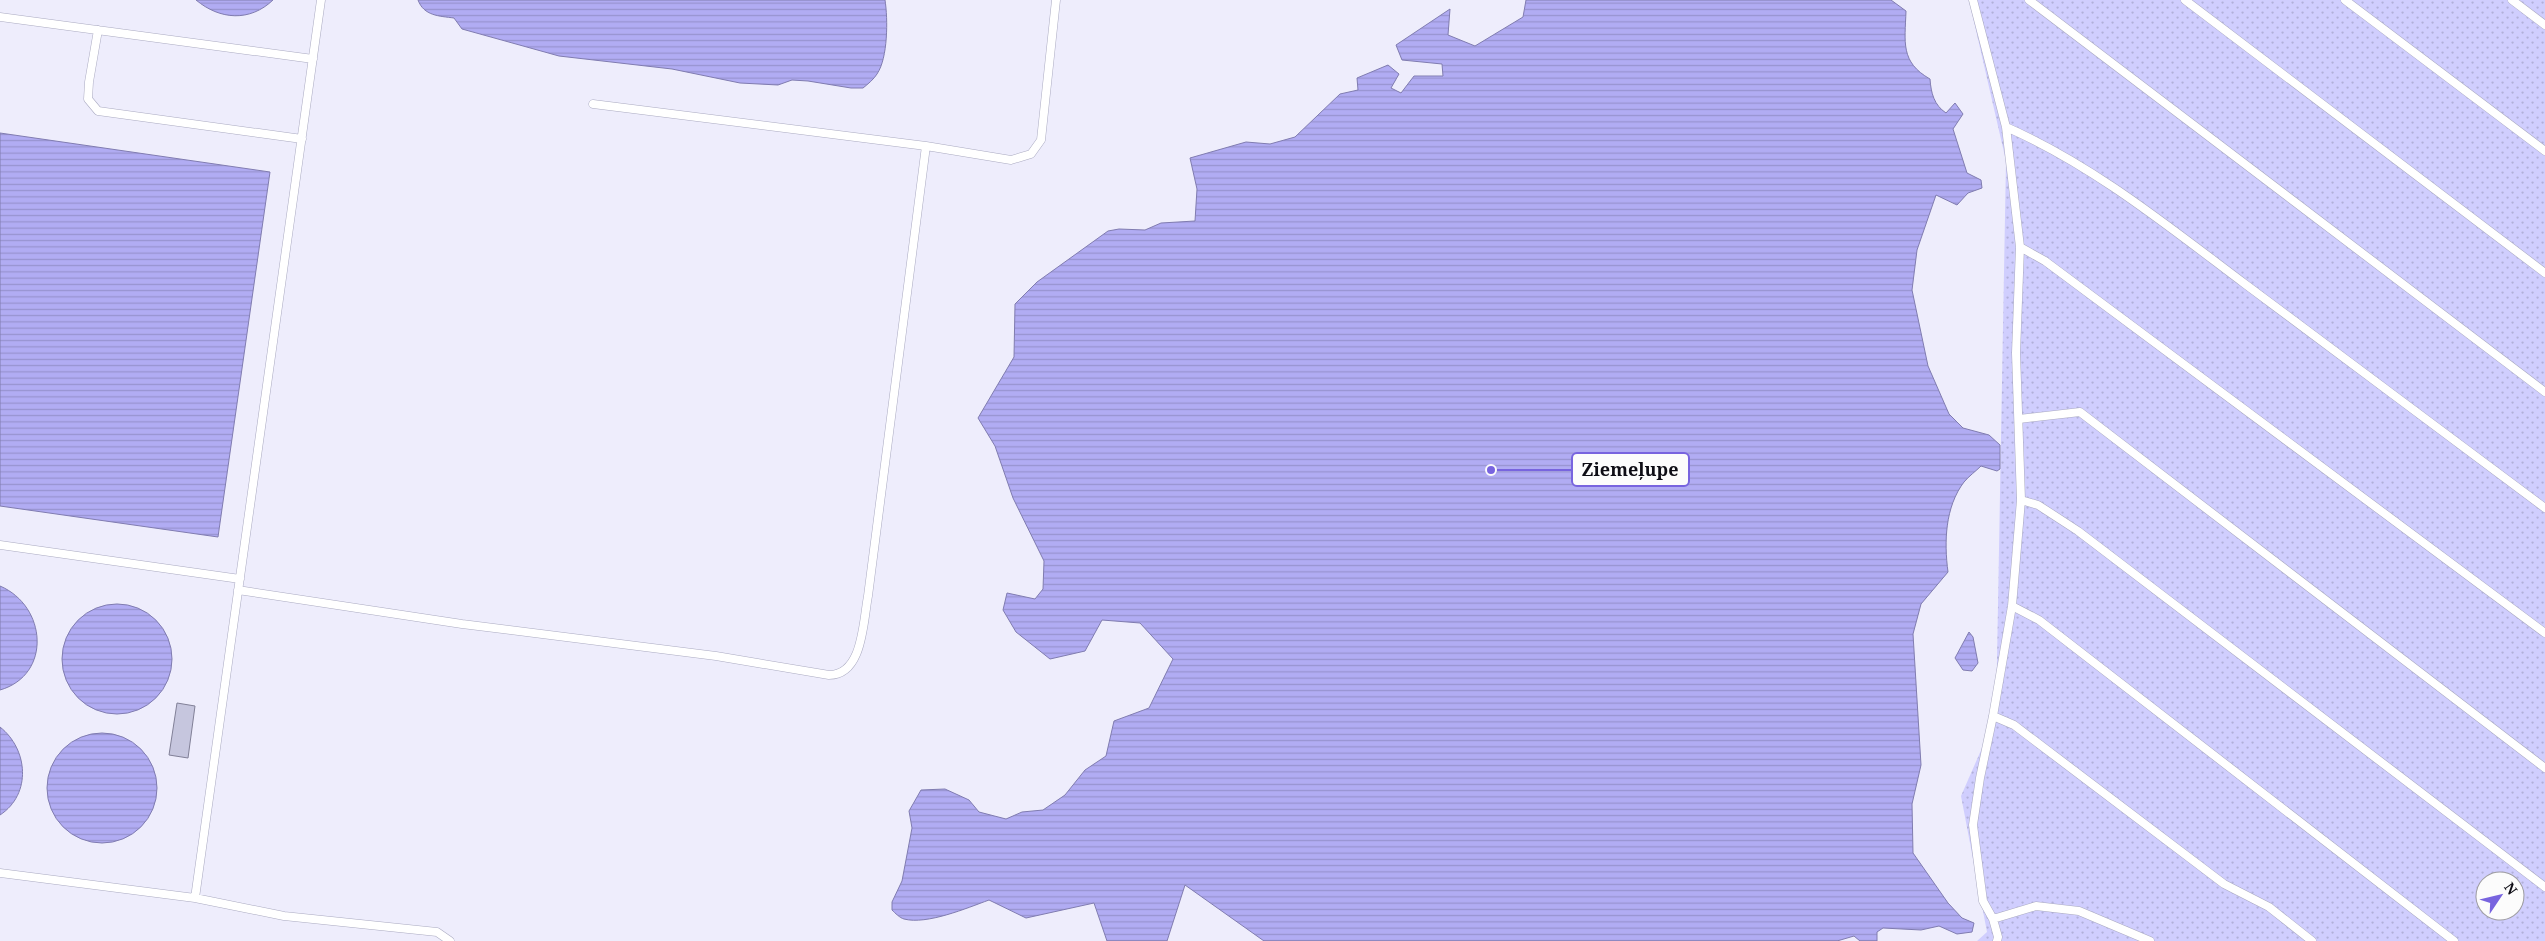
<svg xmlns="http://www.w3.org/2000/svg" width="2545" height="941" font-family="'Noto Serif',serif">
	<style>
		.garden { fill: url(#garden-dots); fill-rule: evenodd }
		.water { fill: url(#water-rules); stroke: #807cb0 }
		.building { fill: #c6c6de; stroke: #818097 }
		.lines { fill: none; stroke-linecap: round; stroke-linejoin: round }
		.lane-casing { stroke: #aaaac1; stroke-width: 9 }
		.lane { stroke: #fff; stroke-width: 8 }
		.leader { fill: none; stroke: #7864df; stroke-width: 2 }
		.callout-dot { fill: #7864df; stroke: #fcfcfc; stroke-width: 2 }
		.callout { fill: #fcfcfc; stroke: #7864df; stroke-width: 2 }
		.callout-label { font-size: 18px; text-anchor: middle; font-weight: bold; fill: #0e0d15 }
	</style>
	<defs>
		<pattern id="garden-dots" width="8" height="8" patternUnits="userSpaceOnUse" patternTransform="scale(1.25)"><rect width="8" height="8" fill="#d0cefe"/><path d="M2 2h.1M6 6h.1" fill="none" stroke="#b1b0d9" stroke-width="1.8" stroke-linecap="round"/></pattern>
		<pattern id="water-rules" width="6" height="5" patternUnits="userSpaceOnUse" patternTransform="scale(1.25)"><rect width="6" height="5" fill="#b1acf3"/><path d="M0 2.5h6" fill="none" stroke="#9793cf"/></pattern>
	</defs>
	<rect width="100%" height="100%" fill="#eeedfc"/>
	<path class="garden" d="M1969,0H2545V941H1977L1987,932L1961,796L1996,716L2006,161ZM2485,881H2515V911H2485Z"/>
	<path class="water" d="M196,0H273C250,22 220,20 196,0Z
		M418,0H885C888,19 888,58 877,74C874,79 868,84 863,88H851L808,81L792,80L778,85L740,83L672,69L559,56L462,29L454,18C439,16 424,16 418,0Z
		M1526,0H1891L1906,11C1905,42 1900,62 1930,79C1931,93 1934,105 1946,113L1955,103L1963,114L1953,129L1967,173L1981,180L1982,188L1968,193L1957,205L1936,195L1917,250L1912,290L1928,366L1949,414L1963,428L1989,435L2000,445V469L1997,471L1981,466C1976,471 1969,476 1964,482C1945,507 1944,542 1948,572L1921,604L1913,634L1921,765L1912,804L1913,853L1948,903L1962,918L1974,923L1972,932L1957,934L1939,926L1921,930L1883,928L1877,932V941H1860L1854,936L1837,941H1264L1185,885L1167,941H1107L1094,903L1026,918L989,900C967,908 927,925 904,919C900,918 895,913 892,910V902L902,881L912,828L909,811L921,790L945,789L969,800L979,812L1006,819L1022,812L1043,810L1065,795L1085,770L1106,756L1114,721L1149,708L1173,659L1140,623L1102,620L1085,651L1050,659L1016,632L1003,610L1007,593L1035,599L1043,589L1044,561L1013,498L995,446L978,418L1014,357L1015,304L1037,282L1108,231L1119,229L1145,230L1161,223L1195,221L1197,189L1190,158L1246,142L1270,144L1295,137L1340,94L1358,90L1357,78L1388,65L1399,74L1391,88L1401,93L1414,76H1443L1442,64L1402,60L1396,45L1450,9L1448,35L1475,46L1523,17Z
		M0,133L270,172L218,537L0,506Z
		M0,586C47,606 52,675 0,690Z
		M62 659a55 55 0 1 1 110 0a55 55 0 1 1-110 0Z
		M1969,632L1973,637L1978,663L1972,671L1963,670L1955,658Z
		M0,727C28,749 32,794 0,815Z
		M47 788a55 55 0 1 1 110 0a55 55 0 1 1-110 0Z"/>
	<path class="building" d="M177,703L195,706L188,758L169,755Z"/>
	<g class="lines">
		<defs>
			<path id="lane" d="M1973,0L2006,127L2020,247L2016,353L2021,500L2012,606L1993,716L1980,778L1973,825L1983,901L1993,919L1998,937L1997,941
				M2029,0L2545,392
				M2185,0L2545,273
				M2345,0L2545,151
				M2512,0L2545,25
				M0,17L313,59
				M98,30L89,82L88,99L98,111L302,139
				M593,104L926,146L1011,160L1031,154L1041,140L1056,0
				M2006,127C2093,165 2169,227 2245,284C2345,359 2445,433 2545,508
				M2020,247L2045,261L2545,633
				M2019,419L2080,412L2545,768
				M2021,500L2038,505L2078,531L2545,887
				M0,545L240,579
				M238,590L462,624L716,656L829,675C863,675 863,622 868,596L926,146
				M2012,606L2039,620L2454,941
				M1993,716L2014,725L2224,884L2269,907L2312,941
				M0,873L195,898L284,916L437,932L450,941
				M195,898L321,0
				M1993,919L2036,906L2079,911L2150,941"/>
		</defs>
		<use href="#lane" class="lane-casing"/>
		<use href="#lane" class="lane"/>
	</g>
	<path class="leader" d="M1491 470L1572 470"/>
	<circle class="callout-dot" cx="1491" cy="470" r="5"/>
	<rect class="callout" x="1572" y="453" width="117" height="33" rx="5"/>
	<g class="callout-label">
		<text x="1630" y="476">Ziemeļupe</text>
	</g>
	<g transform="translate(2500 896) rotate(55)"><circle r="24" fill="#fcfcfc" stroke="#9d9ca0"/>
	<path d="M0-4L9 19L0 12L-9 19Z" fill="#7864df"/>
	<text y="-8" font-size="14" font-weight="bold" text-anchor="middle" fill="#0e0d15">N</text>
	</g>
</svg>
